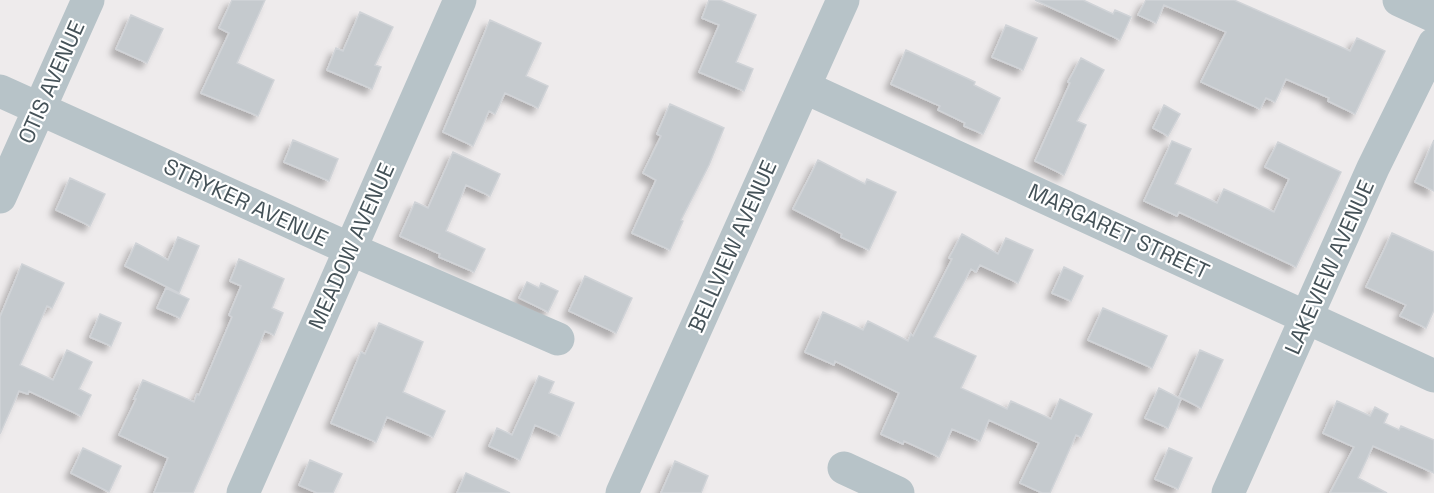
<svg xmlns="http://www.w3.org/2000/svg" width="1434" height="493" font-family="'Space Grotesk',sans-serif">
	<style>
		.building { fill: #c5cace; stroke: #d0d3d7; stroke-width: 1.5; filter: url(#shadow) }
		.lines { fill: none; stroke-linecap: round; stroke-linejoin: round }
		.minor { stroke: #b7c3c8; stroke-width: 33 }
		.labels { text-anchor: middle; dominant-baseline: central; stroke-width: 4.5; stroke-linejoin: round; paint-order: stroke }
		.street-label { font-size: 22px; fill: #455258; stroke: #fff }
	</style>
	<defs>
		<filter id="shadow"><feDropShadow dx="-5.5" dy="5.5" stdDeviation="3" flood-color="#0004"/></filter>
	</defs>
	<rect width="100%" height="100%" fill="#eeebec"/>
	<path class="building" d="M232,0H265L237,63L274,80L258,116L201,93L229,33L219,28Z
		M709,0H720L756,15L736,62L753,69L744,91L699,72L719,25L702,18Z
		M1035,0H1083L1113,14L1115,10L1131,17L1120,40Z
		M1146,0H1234L1350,51L1357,38L1385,51L1355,114L1328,101L1329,98L1286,79L1275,102L1266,98L1260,109L1201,82L1226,32L1164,5L1156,23L1138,15Z
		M360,12L393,27L375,65L381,67L372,89L327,70L336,48L343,51Z
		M131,15L163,29L147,63L116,49Z
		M490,20L541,43L526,76L548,86L538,108L505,93L495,114L489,111L473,146L443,132Z
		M1006,25L1037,38L1023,70L992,57Z
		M906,50L975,82L974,85L1000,98L983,134L964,126L965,123L938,110L940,106L891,84Z
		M1081,58L1104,70L1077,121L1086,125L1064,175L1035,161L1070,83L1068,82Z
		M670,104L724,128L709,165L681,220L683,221L670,250L632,233L656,180L643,173L661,136L657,134Z
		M1164,105L1180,114L1168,136L1153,128Z
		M293,140L338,159L329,181L284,162Z
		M1434,140V191L1415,182Z
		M1172,141L1191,149L1175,184L1217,203L1224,189L1274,212L1289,179L1265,167L1278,142L1341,172L1296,267L1179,212L1177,216L1144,201Z
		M453,152L500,174L490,196L466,185L446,231L485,249L474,272L439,257L440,254L400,236L415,202L428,208Z
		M818,160L865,184L867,179L896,192L869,250L841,237L842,234L793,209Z
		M70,178L105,194L90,226L56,210Z
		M1392,233L1434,252V310L1426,328L1400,316L1406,305L1366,287Z
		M962,234L998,254L1006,238L1033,250L1018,283L980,265L976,272L971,269L934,337L976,356L961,388L1007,409L1011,401L1051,419L1060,399L1092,414L1081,437L1076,435L1050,493H1042L1020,483L1039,443L989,420L980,441L952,429L939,457L904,441L903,444L881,434L899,393L835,361L834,365L805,352L823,312L863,330L868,321L908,341L911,334L913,336L952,259L949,258Z
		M178,237L199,246L179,293L125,266L136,243L168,260Z
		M239,259L284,279L272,308L283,313L274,335L265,331L193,493H154L168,458L119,435L136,399H134L143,380L194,402L197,394L199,395L232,317L229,315L241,286L230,281Z
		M22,264L64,283L52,308L47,306L20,365L53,380L67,350L92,362L79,389L91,395L81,416L29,391L28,394L19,391L0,434V317Z
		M1064,267L1083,276L1071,301L1052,293Z
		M585,276L632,298L616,333L569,311Z
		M527,282L539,288L541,283L558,291L548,312L519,298Z
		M166,288L189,299L180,318L157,308Z
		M1103,308L1167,336L1152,368L1088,340Z
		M100,314L121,323L111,346L90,337Z
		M379,323L423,342L403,392L445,411L433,437L387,417L376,442L331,423L361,352L365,354Z
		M1200,350L1223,360L1201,408L1179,397Z
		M539,376L554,382L549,393L574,403L560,436L535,425L520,460L489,446L497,428L512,435Z
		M1159,388L1181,399L1168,428L1145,418Z
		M1337,401L1370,416L1375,407L1388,414L1384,423L1399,430L1401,426L1434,440V473L1373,446L1358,478L1387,493H1330L1354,447L1323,433Z
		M83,448L121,466L109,492L71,473Z
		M1169,448L1192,458L1178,489L1155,479Z
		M310,460L342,474L333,493H317L299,485Z
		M675,461L708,476L701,493H661Z
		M466,473L510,493H457Z"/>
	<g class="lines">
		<path class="minor" d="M1399,0L1434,16
			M804,87L1434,376
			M0,91L350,249L558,339
			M0,197L88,0
			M844,468L898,493
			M243,493L460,0
			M622,493L843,0
			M1228,493L1373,168L1434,44"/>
	</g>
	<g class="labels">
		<g class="street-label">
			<text transform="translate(51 82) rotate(-66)">OTIS AVENUE</text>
			<text transform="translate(246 202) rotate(25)">STRYKER AVENUE</text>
			<text transform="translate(1119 231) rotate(25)">MARGARET STREET</text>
			<text transform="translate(351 246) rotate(-66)">MEADOW AVENUE</text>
			<text transform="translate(732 246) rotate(-66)">BELLVIEW AVENUE</text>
			<text transform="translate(1329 267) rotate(-66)">LAKEVIEW AVENUE</text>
		</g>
	</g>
</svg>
